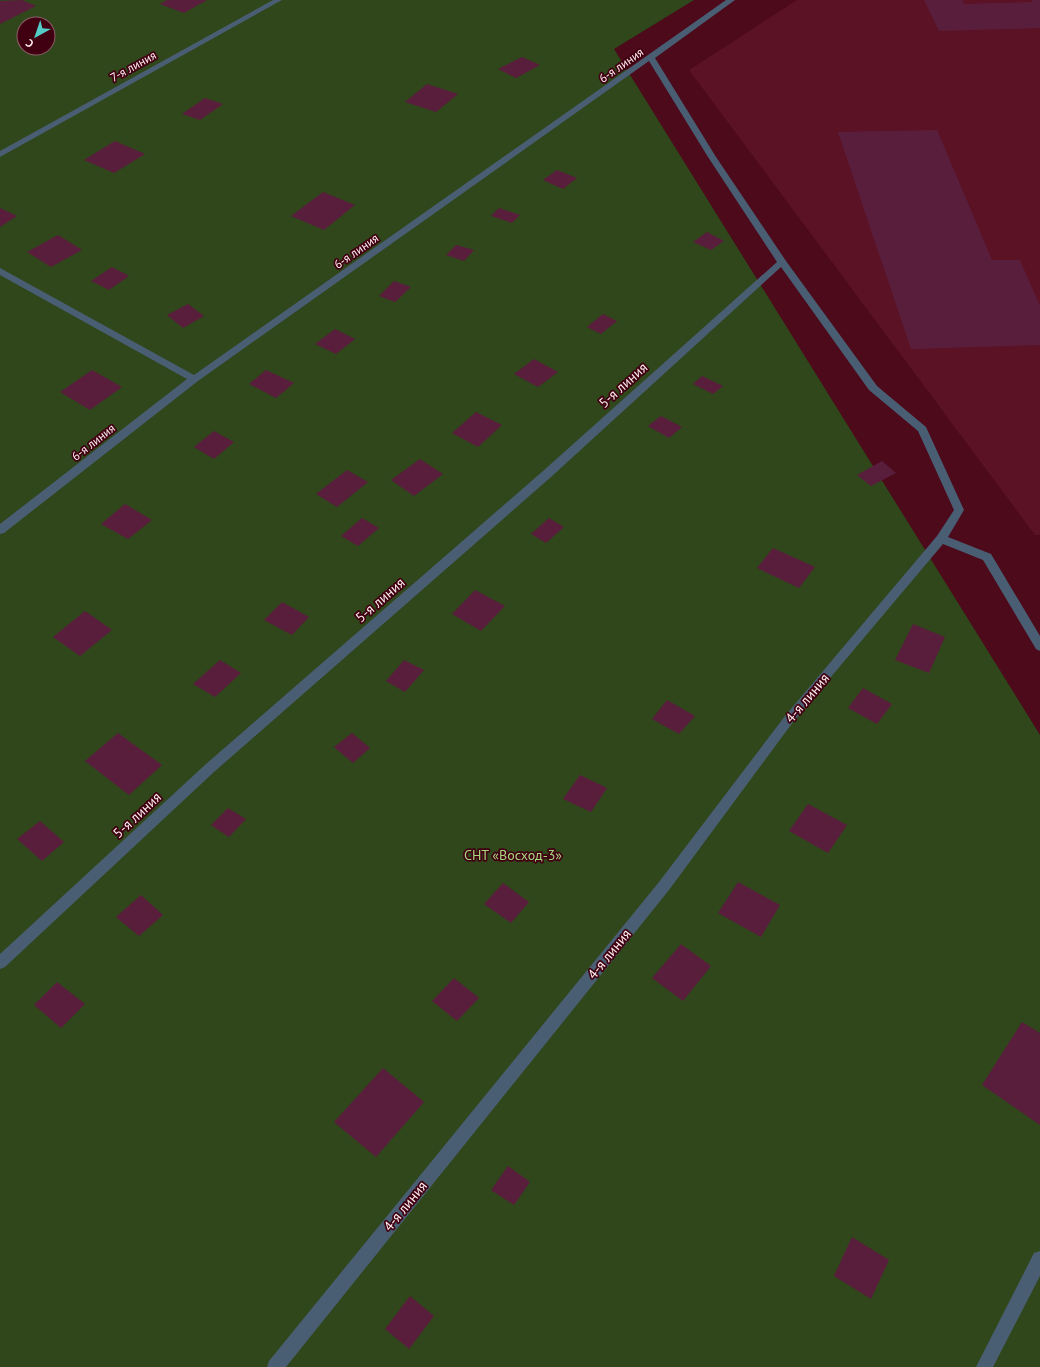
<svg xmlns="http://www.w3.org/2000/svg" width="1040" height="1367" font-family="'PT Sans',sans-serif">
	<style>
		.built { fill: #5b1225 }
		.green { fill: #30461b; fill-rule: evenodd }
		.building { fill: #5a1e3d }
		.lines { fill: none; stroke-linecap: round; stroke-linejoin: round }
		.minor { fill: #4a5e73; fill-rule: evenodd }
		.labels { text-anchor: middle; dominant-baseline: central; stroke-width: 3.5; stroke-linejoin: round; paint-order: stroke }
		.far-street-label { font-size: 12px; fill: #feedee; stroke: #400012 }
		.street-label { font-size: 14px; fill: #feedee; stroke: #400012 }
		.park-label { font-size: 14px; fill: #a8d67f; stroke: #400012 }
	</style>
	<rect width="100%" height="100%" fill="#4c0a1b"/>
	<path class="built" d="M797,0H1040V535H1035L689,70Z"/>
	<path class="green" d="M0,0H694L614,49L1040,735V1367H0ZM24,24H48V48H24Z"/>
	<path class="building" d="M22,0L36,6L0,24V1Z
		M167,0H207L184,13L160,4Z
		M924,0H962L964,4L1033,2L1031,0H1040V28L939,31Z
		M522,57L540,65L516,78L498,69Z
		M427,84L458,94L436,112L405,102Z
		M205,98L223,104L200,120L182,114Z
		M937,130L992,260H1020L1040,306V345L911,349L838,132Z
		M115,141L145,154L114,173L84,160Z
		M557,170L577,178L563,189L543,180Z
		M323,192L355,205L324,230L291,216Z
		M0,208L17,216L0,227Z
		M499,208L520,215L512,223L491,216Z
		M707,232L724,241L711,250L693,242Z
		M58,235L82,250L51,267L27,252Z
		M456,245L474,250L464,261L446,255Z
		M112,267L129,276L109,290L91,281Z
		M394,281L411,287L395,302L379,296Z
		M188,304L204,316L183,328L167,315Z
		M603,314L617,321L601,334L587,327Z
		M335,329L355,339L336,354L315,344Z
		M534,359L558,372L538,387L514,374Z
		M92,370L122,387L90,410L60,392Z
		M266,370L294,383L276,398L249,384Z
		M702,376L723,386L713,394L693,384Z
		M476,412L502,425L478,447L452,433Z
		M661,416L682,427L669,438L648,426Z
		M214,431L234,442L214,459L194,447Z
		M420,459L443,474L414,496L391,480Z
		M882,461L896,473L871,486L857,475Z
		M347,470L368,482L337,507L316,494Z
		M125,504L152,520L128,539L101,524Z
		M362,518L379,528L358,546L341,536Z
		M549,518L564,527L546,543L531,534Z
		M773,548L815,567L799,588L757,568Z
		M475,590L505,606L481,631L452,614Z
		M282,602L309,617L292,635L264,620Z
		M85,611L112,630L80,656L53,637Z
		M913,624L945,637L929,673L895,660Z
		M220,660L241,673L215,697L193,684Z
		M404,660L424,670L405,692L386,681Z
		M863,688L892,704L877,724L848,708Z
		M667,700L695,716L679,734L652,719Z
		M118,733L162,765L129,795L85,761Z
		M352,733L370,748L353,763L334,747Z
		M580,775L607,788L591,812L563,799Z
		M808,804L847,825L828,853L789,831Z
		M228,808L246,819L229,837L211,825Z
		M40,821L64,842L42,861L17,839Z
		M738,882L780,905L761,937L718,913Z
		M503,883L529,902L511,923L484,904Z
		M141,895L163,915L139,936L116,917Z
		M681,944L711,966L683,1001L652,978Z
		M454,978L479,998L457,1021L432,1001Z
		M57,982L85,1004L61,1028L34,1005Z
		M1022,1022L1040,1033V1125L982,1085Z
		M383,1068L424,1102L376,1157L334,1122Z
		M508,1166L530,1182L514,1205L491,1190Z
		M852,1237L889,1260L871,1299L834,1276Z
		M410,1296L434,1316L409,1349L385,1329Z"/>
	<g class="lines">
		<path class="minor" d="M273,0H282L0,157V151Z
			M726,0H735L655,58L716,157L786,261L877,386L926,427L964,510L948,537L991,554L1040,636V651L1036,649L983,560L943,544L793,722L669,890L286,1367H267L269,1361L659,882L785,716L937,536L954,510L918,431L869,390L781,267L551,477L214,772L5,967L0,969V954L206,764L543,471L777,262L708,157L649,61L198,381L4,533L0,534V524L187,379L0,275V268L194,375Z
			M1040,1251V1276L993,1367H976L1034,1253Z"/>
	</g>
	<g class="labels">
		<g class="far-street-label">
			<text transform="translate(621 65) rotate(-35)">6-я линия</text>
			<text transform="translate(133 66) rotate(-29)">7-я линия</text>
			<text transform="translate(356 251) rotate(-35)">6-я линия</text>
			<text transform="translate(93 442) rotate(-38)">6-я линия</text>
		</g>
		<g class="street-label">
			<text transform="translate(623 385) rotate(-42)">5-я линия</text>
			<text transform="translate(380 600) rotate(-41)">5-я линия</text>
			<text transform="translate(807 698) rotate(-50)">4-я линия</text>
			<text transform="translate(137 815) rotate(-43)">5-я линия</text>
			<text transform="translate(609 954) rotate(-51)">4-я линия</text>
			<text transform="translate(405 1206) rotate(-51)">4-я линия</text>
		</g>
		<g class="park-label">
			<text x="513" y="855">СНТ «Восход-3»</text>
		</g>
	</g>
	<g transform="translate(36 36) rotate(220)"><circle r="19" fill="#400012" stroke="#8c5f6a"/>
	<path d="M0-3L7 15L0 10L-7 15Z" fill="#54cdc8"/>
	<text y="-6" font-size="11" font-weight="bold" text-anchor="middle" fill="#feedee">С</text>
	</g>
</svg>
